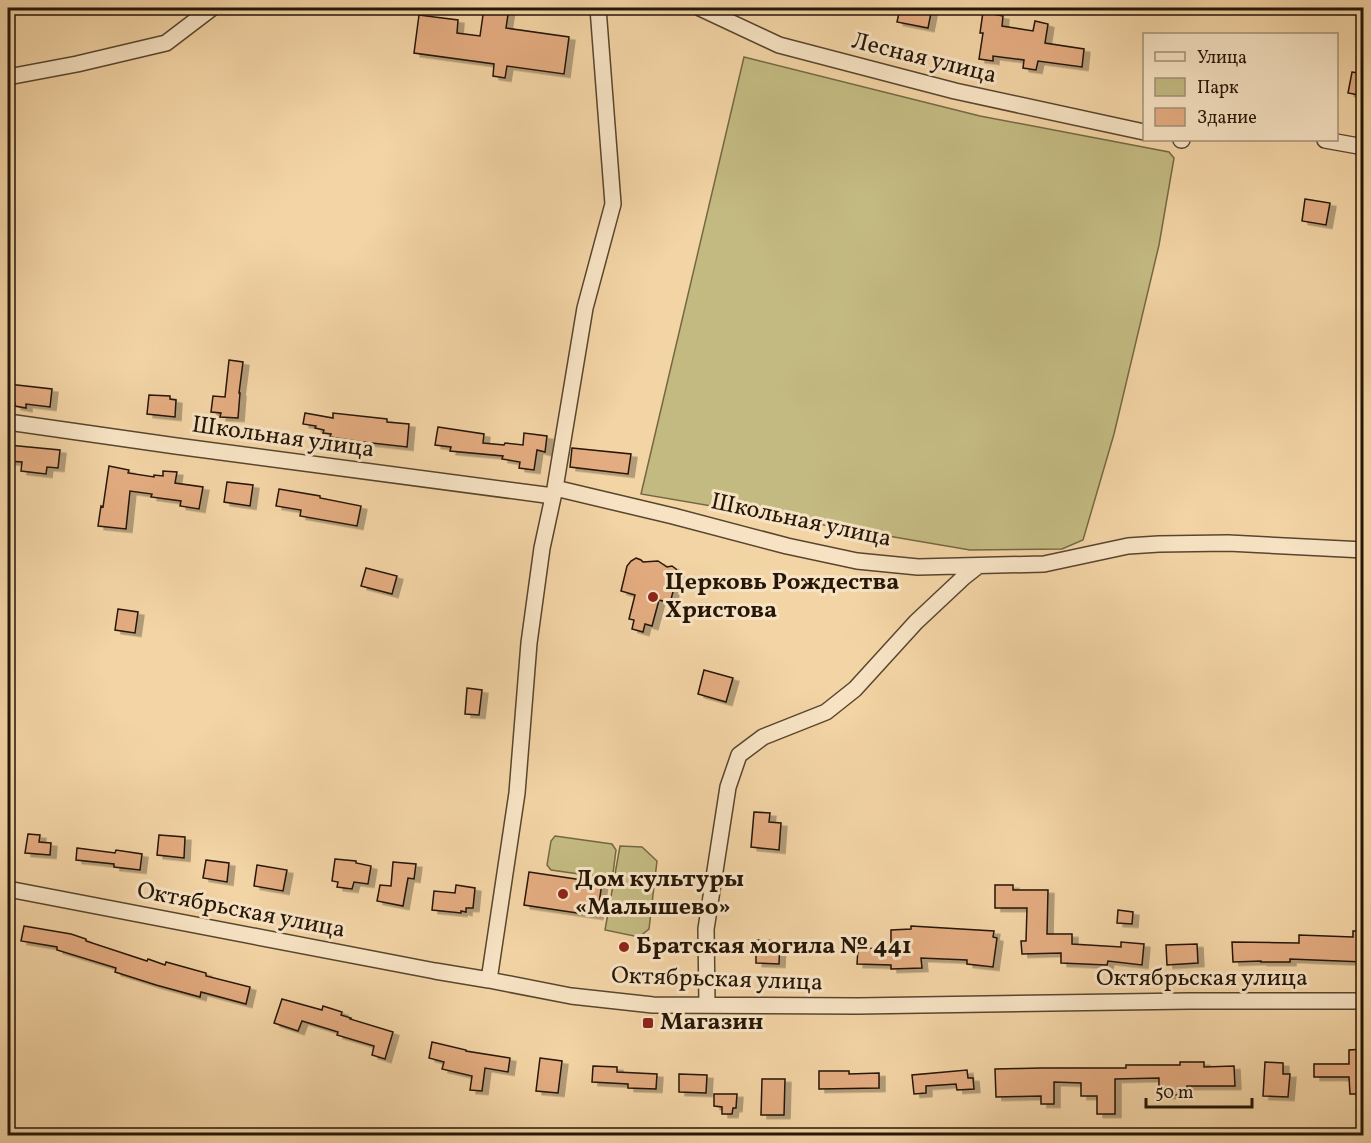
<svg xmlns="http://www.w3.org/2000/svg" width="1371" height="1143" font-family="Vollkorn,serif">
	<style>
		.green { fill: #c3ba81; stroke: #746844; stroke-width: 1.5 }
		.building { fill: #e4ac81; stroke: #251607; stroke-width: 1.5; filter: url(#shadow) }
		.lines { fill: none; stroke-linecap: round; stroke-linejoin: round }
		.minor-casing { stroke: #58462e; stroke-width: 18 }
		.minor { stroke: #f7e3c4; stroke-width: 15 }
		.poi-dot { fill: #8f2418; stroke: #f7e3c4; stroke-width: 2 }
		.labels { text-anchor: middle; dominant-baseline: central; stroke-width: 6; stroke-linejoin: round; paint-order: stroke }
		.street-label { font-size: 24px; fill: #251607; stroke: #f7e3c4 }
		.poi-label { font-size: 24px; font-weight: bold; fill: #251607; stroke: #f7e3c4; text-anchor: start }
	</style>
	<defs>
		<filter id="shadow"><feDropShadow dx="6" dy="3.5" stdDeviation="0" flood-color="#0004"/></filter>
	</defs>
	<rect width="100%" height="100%" fill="#f3d4a5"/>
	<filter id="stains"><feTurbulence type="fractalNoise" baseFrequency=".00333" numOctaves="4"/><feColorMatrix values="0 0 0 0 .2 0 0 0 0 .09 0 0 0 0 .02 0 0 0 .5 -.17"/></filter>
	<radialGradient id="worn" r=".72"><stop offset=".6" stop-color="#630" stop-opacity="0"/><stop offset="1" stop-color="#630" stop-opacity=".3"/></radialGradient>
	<path class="green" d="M744,57L980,116L1169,152L1174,158L1159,245L1114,434L1083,540L1062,549L970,550L641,494Z
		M555,836L612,844L616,850L613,873L607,878L551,870L547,865L551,841Z
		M620,846L642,847L657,861L649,929L639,937L605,930Z"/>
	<path class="building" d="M484,8H509L506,28L569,37L564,74L507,66L505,78L493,76L494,64L414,53L419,15L458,20L457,33L480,36Z
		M900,8H932L928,28L897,22Z
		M983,12L1003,16L1002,26L1033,31L1035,21L1048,24L1045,43L1084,49L1082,67L1038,61L1036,70L1023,68L1024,60L993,56V61L979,59L983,33H980Z
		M1352,72L1364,74V96L1348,93Z
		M1305,199L1330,203L1326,225L1302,221Z
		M229,360L243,362L239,393H240L238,418L220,417L221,413L211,412L213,396L225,397Z
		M8,384L52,389L50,407L26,404V408L15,406V403L8,402Z
		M149,395L170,396V399L176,400L175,417L147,414Z
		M305,413L333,418V413L387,419V422L409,424L407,447L363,442L330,437L331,434L323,433L324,430L315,428L316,426L303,424Z
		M438,427L484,434L483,443L504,445L505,443L523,445L524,433L547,436L545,452L537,450L534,470L519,468L520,462L502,459L503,456L450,451L451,447L435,445Z
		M8,445L60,450L58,468L47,467L46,474L21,471L22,462L8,461Z
		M572,448L631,454L628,474L570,467Z
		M109,466L129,470L128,473L154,477V475L163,476V471L177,472L175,483L203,487L199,509L180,506L181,501L151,497L152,494L130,491L126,529L98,526L101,506L103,507Z
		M227,482L253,485L250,506L224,502Z
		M279,489L320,496V498L361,506L357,526L300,516L301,510L276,506Z
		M636,558L641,560L643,562L658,561L667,567L672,566L676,569L678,573L670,603L659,600L652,626L645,624L643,632L632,629L634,620L629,619L635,595L621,591L627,566L631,561Z
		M366,568L397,576L392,594L361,586Z
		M118,609L138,612L135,633L115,630Z
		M704,670L733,678L726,702L698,694Z
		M467,688L482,690L479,715L465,714Z
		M754,812L770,813L769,822L781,823L779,850L751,847Z
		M28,834L40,835L39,842L51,843L50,855L25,853Z
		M159,835L185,837L184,858L157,855Z
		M77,848L115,853L116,850L142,854L140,870L114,867V864L76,860Z
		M335,859L356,861V863L371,866L368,884L354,882L352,889L337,887L338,882L332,881Z
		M206,860L229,863L227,882L203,878Z
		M393,862L416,864L414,879L408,878L403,906L377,901L380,885L391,886Z
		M257,865L287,870L283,891L254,886Z
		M529,872L602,883L597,916L524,905Z
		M456,885L475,888L473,908H466V912L461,911V913L432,910L434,891L455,893Z
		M995,885H1013V890H1048L1047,934H1072V944L1121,947V942L1144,944L1142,965L1108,961L1107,965L1061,963V953L1022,954L1021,941H1026L1027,908H995Z
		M1118,910L1133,912L1132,924L1117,923Z
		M24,926L71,934L86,939V941L147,961L148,959L165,965L166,962L206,973V976L250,987L246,1004L201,992L200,997L156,985L115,972L116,968L57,950V947L21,941Z
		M911,926L994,931L993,937L997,938L993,967L967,964V960L921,958L922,968L891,969V965L857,964L858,948L891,949V930L911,929Z
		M1353,931H1364V962L1290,959V962H1261V961L1233,962L1232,942L1299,943V935L1353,937Z
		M756,940L780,941L779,964L756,963Z
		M1197,944L1198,963L1167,965L1166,945Z
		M282,999L322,1010L323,1006L342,1012L341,1015L351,1018L350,1019L393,1032L385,1059L372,1055L374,1046L337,1035L338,1032L302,1021L298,1031L274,1023Z
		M432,1042L466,1050V1051L510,1058L508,1072L485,1068L482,1091L470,1090L472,1076L442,1069L444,1062L429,1058Z
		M1364,1049V1094H1350L1349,1077H1314V1064H1349V1050Z
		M540,1058L562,1061L558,1093L536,1091Z
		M1180,1062H1204V1067L1234,1066L1235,1086H1187V1095H1166V1088H1159V1078L1115,1079V1114H1097V1096H1081V1083L1054,1082V1104H1041V1096L996,1097L995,1069L1041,1068H1126V1065H1180Z
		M1265,1062L1283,1063V1074H1290L1288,1097L1263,1096Z
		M593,1066L617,1067V1072L657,1074L656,1089L628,1088V1084L592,1082Z
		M967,1070L968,1078H973L974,1089L957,1090L956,1084L926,1086V1093L914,1094L912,1075Z
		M819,1071H849V1074L879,1073V1088L819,1089Z
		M679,1074L707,1075L706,1093L679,1092Z
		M762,1079H785L784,1115H761Z
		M714,1094H737L736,1108H733L732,1114H722V1107L714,1106Z"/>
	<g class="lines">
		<defs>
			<path id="minor" d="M700,8L779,45L955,91L1144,132
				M8,77L77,64L166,43L212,8
				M1181,140H1182
				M1325,140L1364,147
				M8,422L176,446L553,496
				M555,488L673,516L787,546L857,561L918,567L1044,564L1128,546L1159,544L1228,543L1364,550
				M8,889L435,971L489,980L571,996L653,1005L858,1006L1189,1001H1364
				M489,980L517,793L529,643L542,548L555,488L585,308L613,204L598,8
				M707,1005L706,929L728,787L739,755L763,737L826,712L855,689L916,622L964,577L978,566"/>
		</defs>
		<use href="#minor" class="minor-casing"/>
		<use href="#minor" class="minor"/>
	</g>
	<g class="poi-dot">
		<circle cx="653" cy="597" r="6"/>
		<circle cx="563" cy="894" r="6"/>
		<circle cx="624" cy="947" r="6"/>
		<rect x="642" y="1017" width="12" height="12" rx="3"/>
	</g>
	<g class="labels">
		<g class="street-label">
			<text transform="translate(924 59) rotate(14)">Лесная улица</text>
			<text transform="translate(283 438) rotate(8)">Школьная улица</text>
			<text transform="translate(801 521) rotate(12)">Школьная улица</text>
			<text transform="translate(241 911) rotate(11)">Октябрьская улица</text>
			<text x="1202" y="979">Октябрьская улица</text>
			<text transform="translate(717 980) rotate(2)">Октябрьская улица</text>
		</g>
		<g class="poi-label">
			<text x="665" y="583">Церковь Рождества<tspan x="665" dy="28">Христова</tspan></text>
			<text x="575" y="880">Дом культуры<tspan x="575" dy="28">«Малышево»</tspan></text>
			<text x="636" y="947">Братская могила № 441</text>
			<text x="660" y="1023">Магазин</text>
		</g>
	</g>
	<rect width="1371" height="1143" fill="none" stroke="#f3d4a5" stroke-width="30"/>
	<rect x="9" y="9" width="1353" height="1125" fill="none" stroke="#251607" stroke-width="3"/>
	<rect x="15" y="15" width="1341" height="1113" fill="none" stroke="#251607" stroke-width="1.5"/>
	<rect x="1143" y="33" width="195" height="108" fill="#f7e3c4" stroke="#a39178" stroke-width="1.5"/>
	<rect x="1155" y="52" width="30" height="9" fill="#f7e3c4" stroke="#a39178" stroke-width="1.5"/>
	<text x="1197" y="63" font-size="18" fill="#251607">Улица</text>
	<rect x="1155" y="78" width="30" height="18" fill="#c3ba81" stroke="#a39178" stroke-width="1.5"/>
	<text x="1197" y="93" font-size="18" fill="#251607">Парк</text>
	<rect x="1155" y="108" width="30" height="18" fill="#e4ac81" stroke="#a39178" stroke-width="1.5"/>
	<text x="1197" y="123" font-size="18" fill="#251607">Здание</text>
	<path d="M1146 1098v9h106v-9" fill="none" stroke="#251607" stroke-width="3"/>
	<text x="1155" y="1098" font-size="18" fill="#251607" stroke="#f7e3c4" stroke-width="4.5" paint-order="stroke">50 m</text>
	<rect width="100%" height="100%" filter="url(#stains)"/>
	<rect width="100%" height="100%" fill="url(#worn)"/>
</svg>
